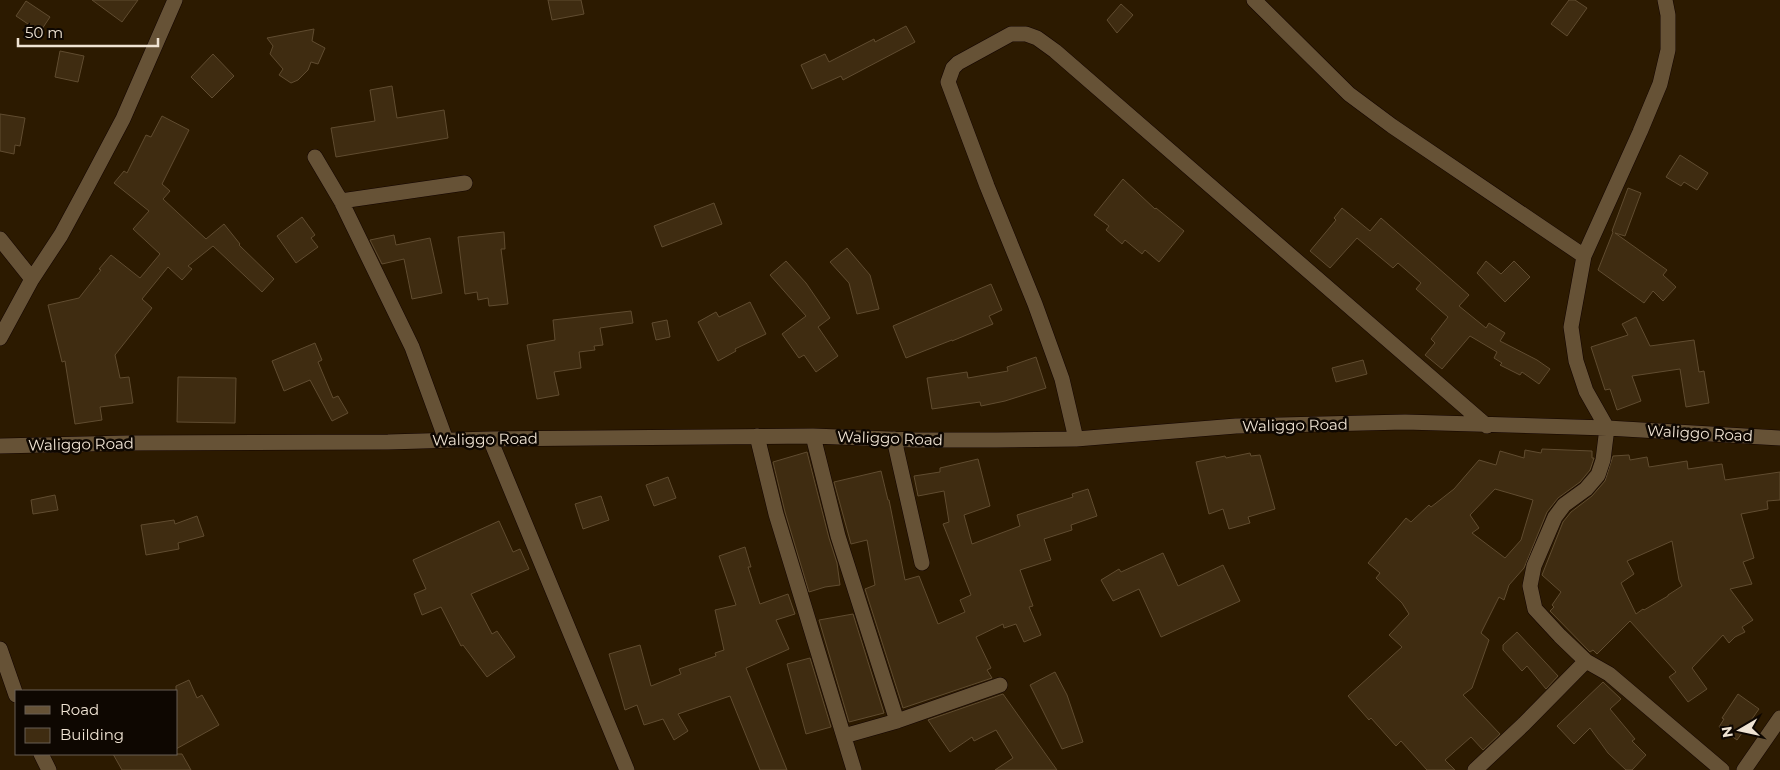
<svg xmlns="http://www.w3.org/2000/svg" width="1780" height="770" font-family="Montserrat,sans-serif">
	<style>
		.building { fill: #3f2c11; stroke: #604c30; fill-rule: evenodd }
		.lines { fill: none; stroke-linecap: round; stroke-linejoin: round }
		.minor-casing { stroke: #130400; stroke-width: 16 }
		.minor { stroke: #665236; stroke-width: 15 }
		.labels { text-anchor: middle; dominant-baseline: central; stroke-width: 5; stroke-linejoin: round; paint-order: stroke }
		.street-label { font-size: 15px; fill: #efe3d3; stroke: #0e0701 }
	</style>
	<rect width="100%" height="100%" fill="#2c1a00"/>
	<path class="building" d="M92,0H138L122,22Z
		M548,0H581L584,14L552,20Z
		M1569,0H1575L1587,8L1567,36L1551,24Z
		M26,1L50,17L40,32L16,16Z
		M1121,4L1133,15L1117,33L1107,20Z
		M906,26L915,42L843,80L841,76L812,89L801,65L825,54L829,62L874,39L875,42Z
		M314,29L312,41L325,48L318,64L311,62L308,70L298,80L291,83L279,75L283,69L270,54L273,46L267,38Z
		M60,51L84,56L78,82L55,77Z
		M213,54L234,76L212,98L191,77Z
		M392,86L397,118L444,110L448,138L336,157L331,128L375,121L370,90Z
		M0,114L25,118L20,146L15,145L14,154L0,151Z
		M162,116L189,130L162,184L170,191L163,199L206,239L224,224L240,244L239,245L274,279L262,292L213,246L188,266L192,269L182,280L168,267L142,299L152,308L115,355L120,378L129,377L133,403L100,407L102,420L75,424L65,361L62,362L48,305L79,298L101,270L99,269L111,255L140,278L160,254L133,229L149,211L114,183L124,171L127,173L146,135L151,137Z
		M1680,155L1708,173L1697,190L1684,182L1681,186L1666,177Z
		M1123,179L1155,209L1156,208L1184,231L1159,262L1145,250L1142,254L1125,240L1122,244L1106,230L1109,226L1094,215Z
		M1628,188L1641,193L1625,236L1615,233L1667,270L1663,275L1676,287L1663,301L1653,291L1644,303L1598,270L1613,232L1612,231Z
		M714,203L722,224L662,247L654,226Z
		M1342,208L1370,231L1381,218L1469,295L1459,306L1486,328L1489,323L1505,333L1500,341L1502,342L1537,360L1550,369L1539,384L1522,372L1520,375L1500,365L1502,363L1494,358L1497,352L1470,336L1442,369L1425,355L1435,343L1431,339L1448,317L1416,289L1421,283L1398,263L1393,268L1357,238L1330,268L1310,251L1336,220L1334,218Z
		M302,217L315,235L311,238L318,247L296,263L277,236Z
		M504,232L505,249H501L508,304L489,306L488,298L478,300L477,292L465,294L458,237Z
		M394,235L396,245L430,238L442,293L412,299L404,259L382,264L370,240Z
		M847,248L870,275L879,309L857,314L849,283L830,262Z
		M786,261L806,283L830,318L818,327L838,356L816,372L804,355L799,358L782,334L806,316L770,275Z
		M1486,261L1501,274L1514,261L1530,277L1505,302L1477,273Z
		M991,284L1002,310L989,316L993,324L952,341V340L906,358L893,326Z
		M750,302L766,334L735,349L736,351L718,361L698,322L716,312L719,317Z
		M631,311L633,323L600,328L603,345L594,346L595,350L579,352L581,368L554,372L559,395L537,399L527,345L555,340L553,320Z
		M1636,317L1650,346L1694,340L1699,372L1704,371L1709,403L1686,407L1680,369L1632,376L1641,401L1617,410L1610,389L1605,390L1591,347L1628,335L1622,324Z
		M667,320L670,337L656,340L652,323Z
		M315,343L322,360L318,362L333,398L338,396L348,413L332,421L310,380L284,391L272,361Z
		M1036,357L1046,388L1005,401L981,406L980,402L932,409L927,378L967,372L968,378L1008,371L1007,367Z
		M1363,360L1367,374L1336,382L1332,368Z
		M178,377L236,378L235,423L177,422Z
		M1542,449L1592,451V458H1594L1590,470L1580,482L1558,498L1547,512L1524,568L1509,585L1504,600L1499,597L1481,633L1489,640L1472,688L1463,695L1500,734L1483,750L1471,737L1445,760L1455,770H1427L1401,741L1396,746L1371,718L1369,720L1348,696L1402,647L1389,635L1409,614L1402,603L1376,578L1380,573L1368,563L1406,518L1411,522L1429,505L1431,507L1454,489L1479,460L1496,465L1500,451L1524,458L1525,450L1541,453ZM1495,489L1533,500L1521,540L1505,558L1472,533L1479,528L1470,515Z
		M807,452L829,538L837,563L840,585L825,587L809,592L785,512L773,462Z
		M1250,453L1251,456L1260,455L1275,509L1248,517L1250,523L1229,529L1223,509L1209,514L1196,462L1225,456L1226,458Z
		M1629,455L1630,460L1647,457L1649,467L1687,461L1688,469L1722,464L1725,480L1780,472V500L1767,501L1768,509L1741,514L1754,558L1743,562L1752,584L1730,589L1753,620L1742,627L1745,632L1735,637L1729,643L1723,635L1692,668L1707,689L1688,702L1669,677L1676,672L1630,621L1597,654L1593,650L1590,652L1550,611L1554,607L1552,605L1561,592L1542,575L1563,522L1571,512L1592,496L1605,481L1613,456ZM1672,541L1679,580L1682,586L1668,595V596L1644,610L1643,609L1636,614L1621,583L1634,574L1627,561Z
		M978,459L990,506L964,515L972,544L1020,526L1017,515L1073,497L1072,494L1088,489L1097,516L1071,525L1072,530L1044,539L1051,560L1020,570L1033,606L1029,607L1041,635L1024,642L1016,624L1004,628L1003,624L976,637L991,668L987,670L992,678L903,708L865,589L875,585L867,540L851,544L834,482L881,471L888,500H889L905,580L919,576L938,624L965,612L960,600L971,595L943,524L949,522L944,491L918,496L914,476L940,472V468Z
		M668,477L676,498L654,506L646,485Z
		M55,495L58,510L33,514L31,500Z
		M601,496L609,520L583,529L575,504Z
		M197,516L204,536L178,543L179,549L146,555L141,525L174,520L175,524Z
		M499,521L513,552L520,549L529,569L471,594L492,634L497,631L515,657L487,677L463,645L461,646L441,607L422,615L414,594L426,589L413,560Z
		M745,547L751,567H748L760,604L788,594L795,614L776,620L789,649L746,668L787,770H760L730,696L678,714L688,731L674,740L663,719L644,725L637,705L625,710L609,654L640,645L651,686L681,674L679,669L716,656L715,653L724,650L715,610L736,605L719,556Z
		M1163,553L1178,586L1223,565L1240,601L1161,637L1139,589L1113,601L1101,580L1119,569L1121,572Z
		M853,614L884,713L849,722L819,620Z
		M1517,632L1558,676L1546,689L1527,666L1522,671L1503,650V645Z
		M810,658L831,727L806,734L787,664Z
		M1055,672L1067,695L1083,742L1062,749L1030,685Z
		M189,680L197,698L202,695L219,725L176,749V686Z
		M1603,682L1621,699L1610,709L1635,739L1632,741L1646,755L1632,770H1626L1608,753L1590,728L1574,744L1557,726Z
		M1003,694L1057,770H995L1013,758L996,730L974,741L972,737L950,752L928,720Z
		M1738,694L1759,709L1737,740L1719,727L1724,719L1722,718Z
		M113,754H182L191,770H122Z"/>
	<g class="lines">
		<defs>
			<path id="minor" d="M1254,0L1349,94L1392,126L1584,256
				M1665,0L1668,15V50L1660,84L1640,132L1584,256L1571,327L1576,361L1586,391L1607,428L1603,460L1598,475L1586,489L1564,505L1555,517L1534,566L1530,586L1535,609L1560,636L1586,661L1609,674L1722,770
				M315,157L341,201L412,347L446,440
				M341,201L465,183
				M0,239L32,279
				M0,338L32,279L61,235L88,185L123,119L175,0
				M757,436L776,514L854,770
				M813,436L838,536L897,721
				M490,439L627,770
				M894,439L922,563
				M1076,439L1062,379L1035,304L987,186L948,82L953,68L958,63L1011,34H1026L1037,38L1055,51L1487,426
				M0,446L127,443L388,442L490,439L813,436L914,440H996L1076,439L1236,426L1405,422L1607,428L1780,438
				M0,649L16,695
				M844,736L897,721L1000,685
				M41,754L49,770
				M1475,770L1524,724L1586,661
				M1744,770L1780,718"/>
		</defs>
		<use href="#minor" class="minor-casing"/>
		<use href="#minor" class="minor"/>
	</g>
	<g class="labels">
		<g class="street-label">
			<text transform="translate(1295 425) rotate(-1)">Waliggo Road</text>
			<text transform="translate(1700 433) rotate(3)">Waliggo Road</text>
			<text transform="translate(890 438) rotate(2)">Waliggo Road</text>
			<text transform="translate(485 439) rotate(-1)">Waliggo Road</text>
			<text transform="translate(81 444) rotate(-1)">Waliggo Road</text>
		</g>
	</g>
	<rect x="15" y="690" width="162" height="65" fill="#0e0701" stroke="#685f55"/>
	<rect x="25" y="706" width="25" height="8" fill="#665236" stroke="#685f55"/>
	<text x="60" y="715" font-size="15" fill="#efe3d3">Road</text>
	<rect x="25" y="728" width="25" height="15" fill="#3f2c11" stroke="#685f55"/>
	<text x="60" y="740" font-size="15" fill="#efe3d3">Building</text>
	<g transform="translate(1740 730) rotate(261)" stroke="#0e0701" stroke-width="4" paint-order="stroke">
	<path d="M0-4L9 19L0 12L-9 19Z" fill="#efe3d3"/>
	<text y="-8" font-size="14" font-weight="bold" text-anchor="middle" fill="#efe3d3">N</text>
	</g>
	<path d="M18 38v8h140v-8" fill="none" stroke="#efe3d3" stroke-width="2.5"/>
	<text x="25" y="38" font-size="15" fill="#efe3d3" stroke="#0e0701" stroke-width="4" paint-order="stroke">50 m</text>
</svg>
